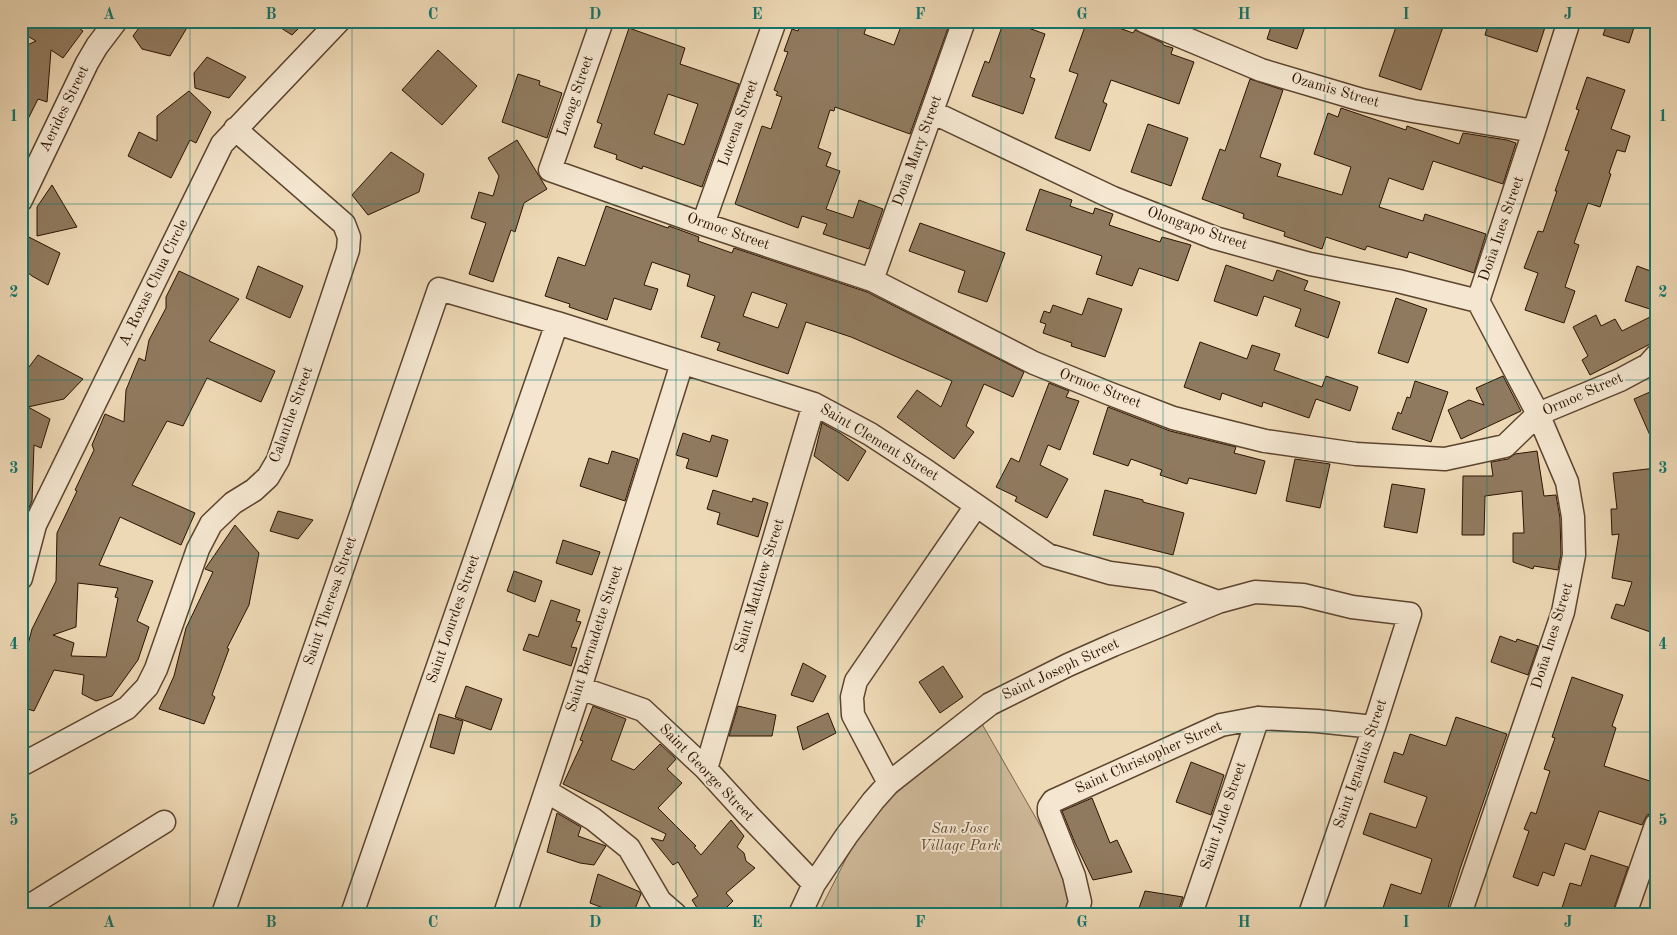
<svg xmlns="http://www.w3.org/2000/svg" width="1677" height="935" font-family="'Old Standard TT',serif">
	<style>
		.green { fill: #cdb797; stroke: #7c654c }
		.building { fill: #907a5f; stroke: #2b1300; fill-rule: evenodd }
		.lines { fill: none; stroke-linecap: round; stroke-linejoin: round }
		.minor-casing { stroke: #5c442e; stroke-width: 25 }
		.minor { stroke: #f4e6d0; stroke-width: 22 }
		.grid { fill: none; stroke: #0f766e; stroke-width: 1; stroke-opacity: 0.55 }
		.labels { text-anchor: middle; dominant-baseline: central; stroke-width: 4; stroke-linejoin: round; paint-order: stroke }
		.street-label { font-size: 15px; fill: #2b1300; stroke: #f4e6d0 }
		.park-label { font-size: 15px; font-style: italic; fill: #644c35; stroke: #f4e6d0 }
		.neatline { fill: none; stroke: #0f766e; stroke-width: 2 }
		.grid-label { font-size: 16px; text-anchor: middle; font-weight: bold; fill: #0f766e }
	</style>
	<rect width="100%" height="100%" fill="#eed9b6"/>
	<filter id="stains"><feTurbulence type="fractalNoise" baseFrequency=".004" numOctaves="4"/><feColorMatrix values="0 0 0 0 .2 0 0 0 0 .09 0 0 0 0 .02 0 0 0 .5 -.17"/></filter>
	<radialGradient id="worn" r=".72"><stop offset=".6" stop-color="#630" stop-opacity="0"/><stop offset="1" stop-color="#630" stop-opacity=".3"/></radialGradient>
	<path class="green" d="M982,724L1052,846L1070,898L1066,914H818L854,843L889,799Z"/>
	<path class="building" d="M27,21H70L83,31L63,58L51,50L47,102L38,99L21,133V48L36,41L24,34Z
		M144,21H191L170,56L142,49L133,36Z
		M270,21H306L292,35Z
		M801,21H868L864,34L894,45L903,21H930L948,28L910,134L835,107L834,111L830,110L818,148L831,153L826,166L840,171L826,209L853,218L859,200L883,209L869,249L823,234L827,224L802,216L798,228L735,204L762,126L771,129L782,97L776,95L778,92L774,90L788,52L784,51L792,29L798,31Z
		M1004,21H1009L1045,34L1030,77L1035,79L1023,114L972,96L985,61L989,63Z
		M1087,21H1100L1133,33L1135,30L1163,43V45L1173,48L1171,54L1194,62L1179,104L1111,80L1103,102L1107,104L1090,151L1055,138L1078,74L1069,71Z
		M1273,21H1307L1297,49L1267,39Z
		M1398,21H1435L1444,24L1421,90L1379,76Z
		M1489,21H1547L1537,52L1485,35Z
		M1608,21H1636L1629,43L1603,35Z
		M629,28L685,48L680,64L739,84L702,187L643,166L642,169L616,159L617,155L594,147L602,124L597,122ZM668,94L698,104L684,145L654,134Z
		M438,50L477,86L442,125L402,90Z
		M207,57L246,77L229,98L195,88L194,73Z
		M518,74L540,81L539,85L562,93L547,138L502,122Z
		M1587,77L1625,90L1611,129L1630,136L1625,152L1617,150L1609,173L1611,174L1600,207L1588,203L1574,243L1579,245L1565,287L1575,291L1564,323L1525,310L1538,273L1524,268L1538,231L1543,232L1557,191H1555L1569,151L1565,150L1579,110L1576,109Z
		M1250,79L1283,90L1260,157L1281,164L1277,176L1342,195L1351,167L1314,154L1328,113L1338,117L1341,108L1406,130L1407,126L1459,144L1463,133L1507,140L1516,143L1503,184L1433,161L1423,190L1389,178L1379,207L1423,221L1425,214L1486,234L1474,273L1409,252L1407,258L1367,246L1365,250L1326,237L1322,249L1284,236L1285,232L1243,218L1244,214L1202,199L1220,149L1225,151Z
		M189,91L211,112L196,143L190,140L171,178L128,156L139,132L157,141V116Z
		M1148,124L1188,138L1171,186L1131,172Z
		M517,140L547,189L524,203L515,232L511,230L493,282L469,274L486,223L471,218L479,192L493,196L499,176L488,158Z
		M391,152L424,174L419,192L368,215L352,195Z
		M52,185L77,227L37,236V207Z
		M1040,189L1072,200L1070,206L1093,214L1095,208L1113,214L1109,225L1160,242L1162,237L1191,245L1178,281L1139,268L1132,286L1096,274L1102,256L1026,230Z
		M606,206L668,228L669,226L699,237L698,241L732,253L734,248L867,292L1024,372L1013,397L984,384L966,426L974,432L954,459L897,417L917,390L941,407L952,381L851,337L806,322L788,374L717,350L720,343L701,337L715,296L687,286L690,275L652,262L644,285L658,289L651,310L614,298L607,320L569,307L570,304L545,296L558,257L585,266ZM752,292L787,304L778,328L743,316Z
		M920,223L1005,253L987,302L958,292L965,271L909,251Z
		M21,233L60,253L48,285L32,276L21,267Z
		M1226,265L1273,281L1277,270L1308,281L1304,290L1340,302L1328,338L1295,326L1301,309L1264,296L1257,316L1214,301Z
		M258,266L303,286L290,318L246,298Z
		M1637,266L1656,273V311L1625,301Z
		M179,271L239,299L209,341L275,371L261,402L207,378L183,426L167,421L132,485L195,513L181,545L120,517L99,565L153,581L137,621L149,627L138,660L112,696L96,701L82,694L84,675L54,670L34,711L21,707V671L32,629L56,581L57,533L77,491L75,490L94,450L92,445L105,414L124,422L126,390L139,358L145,361L149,340L166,308V297ZM78,583L118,588L115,597L118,598L106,657L71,656L74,643L53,635L76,627Z
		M1088,298L1122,309L1105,357L1071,346L1072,343L1043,333L1046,324L1040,322L1044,311L1050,313L1053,305L1082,315Z
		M1396,298L1427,309L1408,363L1378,353Z
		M1656,314V341L1590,375L1582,360L1588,356L1573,327L1596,315L1601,326L1615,319L1622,331Z
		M1200,342L1247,359L1252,345L1280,354L1274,370L1322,387L1326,376L1358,387L1350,411L1316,399L1309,418L1263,402L1262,407L1222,393L1220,400L1184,387Z
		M38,355L83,379L64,399L28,407L50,419L41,448L34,445L32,501L27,512H21V387L26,371Z
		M1503,376L1521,411L1461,439L1448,410L1469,400L1484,405L1476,388Z
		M1415,381L1448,392L1431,442L1392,429L1398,412L1401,414L1407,397L1410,398Z
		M1049,383L1069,391L1066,397L1079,401L1060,450L1048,445L1040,465L1068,479L1047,518L1015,501L1017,497L996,487L1011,458L1019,462Z
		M1650,392L1656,404V449L1634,399Z
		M1108,407L1170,431L1236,447L1234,453L1265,461L1256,494L1189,478L1187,484L1160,475L1162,470L1131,459L1128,466L1093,454Z
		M822,423L840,433L866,451L848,481L814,456Z
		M683,433L710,442L712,435L728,440L717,477L686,468L689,459L676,455Z
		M612,451L638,459L625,501L580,486L589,458L608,464Z
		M1537,451L1544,496L1556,495L1560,518L1561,554L1558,570L1534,566L1533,569L1513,562V533H1524L1522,491L1485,496L1484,535H1462L1463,476H1493L1491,462L1508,459L1515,454Z
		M1295,459L1330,464L1320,508L1286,501Z
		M1656,468V634L1611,618L1616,604L1624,606L1632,582L1612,578L1619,534L1612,535L1611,509H1617L1613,473Z
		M1392,484L1425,489L1417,533L1384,527Z
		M713,490L752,502L753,498L768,503L758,537L717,524L720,513L707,509Z
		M1105,490L1143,500V502L1184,513L1173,555L1093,535Z
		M278,511L313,520L298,539L270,531Z
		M235,525L259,553L249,605L227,648L229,649L212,695L215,697L204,724L159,709L174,676L186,628L213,572L205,569Z
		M563,540L600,552L592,575L556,563Z
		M514,571L542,581L535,602L507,591Z
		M551,600L580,610L576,621L581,622L571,647L577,648L571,666L523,650L529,634L538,637Z
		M1500,636L1516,642L1517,639L1538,646L1528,675L1491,662Z
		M803,663L826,676L813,702L791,695Z
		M943,666L963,697L940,713L919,682Z
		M1572,677L1623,695L1612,726L1616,728L1604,766L1656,783V796L1650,814L1647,815L1642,825L1599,811L1585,850L1565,843L1554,876L1543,872L1538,886L1513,877L1529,831L1524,829L1531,812L1536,814L1550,771L1544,769L1555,738L1552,737Z
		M466,686L502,699L491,730L455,717Z
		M593,706L626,719L611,760L634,770L660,744L676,759L667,769L682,783L658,808L696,846L694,847L701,855L731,820L744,836L737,847L744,853L746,861L755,868L726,893L733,901L720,914H701L692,900L698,896L678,862L673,865L651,838L663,841L666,834L563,784L583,741L580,740Z
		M738,706L776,715L772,736H729Z
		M828,713L836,733L803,750L797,727Z
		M439,714L463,721L454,754L430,747Z
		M1456,717L1507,734L1460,869L1449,904L1447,914H1381L1391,884L1421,894L1432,859L1363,834L1370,813L1416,828L1427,797L1384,782L1394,752L1403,755L1410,734L1446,746Z
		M1191,762L1224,775L1211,815L1176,802Z
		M1092,798L1110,843L1117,840L1132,872L1093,880L1075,843L1062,811Z
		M557,813L581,827L578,836L606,846L594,865L580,863L547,852Z
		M1591,855L1628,867L1612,914H1560L1570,883L1581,886Z
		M598,874L640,892L641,894L633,914H619L590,903Z
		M1145,891L1183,897L1177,914H1137Z"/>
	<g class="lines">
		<defs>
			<path id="minor" d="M602,21L550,170L703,224L872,280L1034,363L1108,393L1173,418L1265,441L1356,454L1445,459L1505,446L1538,414L1620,380L1648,365L1656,356
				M1144,21L1261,70L1362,100L1413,111L1534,131
				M932,112L1113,198L1215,238L1310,264L1398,281L1478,301
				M21,200L87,63L97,46L116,21
				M703,224L775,21
				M872,280L964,21
				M21,578L35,525L222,144L339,21
				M580,688L643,710L706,769L748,815L814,884
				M21,765L127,708L147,687L156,669L198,549L211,524L233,503L254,490L268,477L278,460L348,250L349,237L344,224L235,129
				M706,769L814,404
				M889,783L853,715L852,697L856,681L976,506
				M546,791L593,819L629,848L660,901L675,914
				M21,911L164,822
				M223,914L439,289L557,323L814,404L870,434L928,472L1048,555L1110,573L1156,579L1218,602
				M352,914L557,323
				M505,914L580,688L682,363
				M800,914L814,884L847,835L873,801L889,783L990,704L1068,665L1113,645L1218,602L1255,592L1303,595L1352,607L1410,614L1374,727L1310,914
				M1076,914L1080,902L1074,876L1049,813V807L1053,801L1221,725L1258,718L1317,721L1374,727
				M1191,914L1258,718
				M1460,914L1563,612L1574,555L1573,517L1567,482L1538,414L1478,301L1534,131L1569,21
				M1625,914L1656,825"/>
		</defs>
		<use href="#minor" class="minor-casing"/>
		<use href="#minor" class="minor"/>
	</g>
	<path class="grid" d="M190,21V914M352,21V914M514,21V914M676,21V914M838,21V914M1001,21V914M1163,21V914M1325,21V914M1487,21V914M21,204H1656M21,380H1656M21,556H1656M21,732H1656"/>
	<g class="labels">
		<g class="street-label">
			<text transform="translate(1335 91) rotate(16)">Ozamis Street</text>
			<text transform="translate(576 96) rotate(-71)">Laoag Street</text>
			<text transform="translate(65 109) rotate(-64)">Aerides Street</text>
			<text transform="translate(739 123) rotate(-70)">Lucena Street</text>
			<text transform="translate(918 151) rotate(-70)">Doña Mary Street</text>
			<text transform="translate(1197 229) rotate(19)">Olongapo Street</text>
			<text transform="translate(1502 229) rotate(-71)">Doña Ines Street</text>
			<text transform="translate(728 232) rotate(19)">Ormoc Street</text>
			<text transform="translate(154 283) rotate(-64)">A. Roxas Chua Circle</text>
			<text transform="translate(1100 389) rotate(21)">Ormoc Street</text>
			<text transform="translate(1583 395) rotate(-24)">Ormoc Street</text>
			<text transform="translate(292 415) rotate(-70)">Calanthe Street</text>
			<text transform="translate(879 443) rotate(31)">Saint Clement Street</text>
			<text transform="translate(760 586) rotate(-73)">Saint Matthew Street</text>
			<text transform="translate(331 601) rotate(-71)">Saint Theresa Street</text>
			<text transform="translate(454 619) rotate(-71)">Saint Lourdes Street</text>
			<text transform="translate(1553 636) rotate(-73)">Doña Ines Street</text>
			<text transform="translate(595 639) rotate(-72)">Saint Bernadette Street</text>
			<text transform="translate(1061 670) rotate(-25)">Saint Joseph Street</text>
			<text transform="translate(1149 758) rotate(-24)">Saint Christopher Street</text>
			<text transform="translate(1361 764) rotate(-71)">Saint Ignatius Street</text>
			<text transform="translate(706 773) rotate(46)">Saint George Street</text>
			<text transform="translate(1224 816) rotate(-71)">Saint Jude Street</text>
		</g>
		<g class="park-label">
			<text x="960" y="829">San Jose<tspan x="960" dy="17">Village Park</tspan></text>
		</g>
	</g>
	<rect width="1677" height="935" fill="none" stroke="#eed9b6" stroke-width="55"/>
	<rect x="28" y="28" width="1622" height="880" class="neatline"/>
	<g class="grid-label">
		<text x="109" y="19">A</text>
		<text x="271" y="19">B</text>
		<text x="433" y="19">C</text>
		<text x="595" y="19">D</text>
		<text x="757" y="19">E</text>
		<text x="920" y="19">F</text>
		<text x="1082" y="19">G</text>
		<text x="1244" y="19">H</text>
		<text x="1406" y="19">I</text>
		<text x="1568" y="19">J</text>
		<text x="14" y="121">1</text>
		<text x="1663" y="121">1</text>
		<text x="14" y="297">2</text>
		<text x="1663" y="297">2</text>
		<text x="14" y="473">3</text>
		<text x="1663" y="473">3</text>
		<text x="14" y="649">4</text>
		<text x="1663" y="649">4</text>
		<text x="14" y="825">5</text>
		<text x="1663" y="825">5</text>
		<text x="109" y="927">A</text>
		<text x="271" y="927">B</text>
		<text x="433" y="927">C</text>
		<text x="595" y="927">D</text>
		<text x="757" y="927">E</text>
		<text x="920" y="927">F</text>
		<text x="1082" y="927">G</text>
		<text x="1244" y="927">H</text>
		<text x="1406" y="927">I</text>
		<text x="1568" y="927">J</text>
	</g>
	<rect width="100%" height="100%" filter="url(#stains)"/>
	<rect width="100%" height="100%" fill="url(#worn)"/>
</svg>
